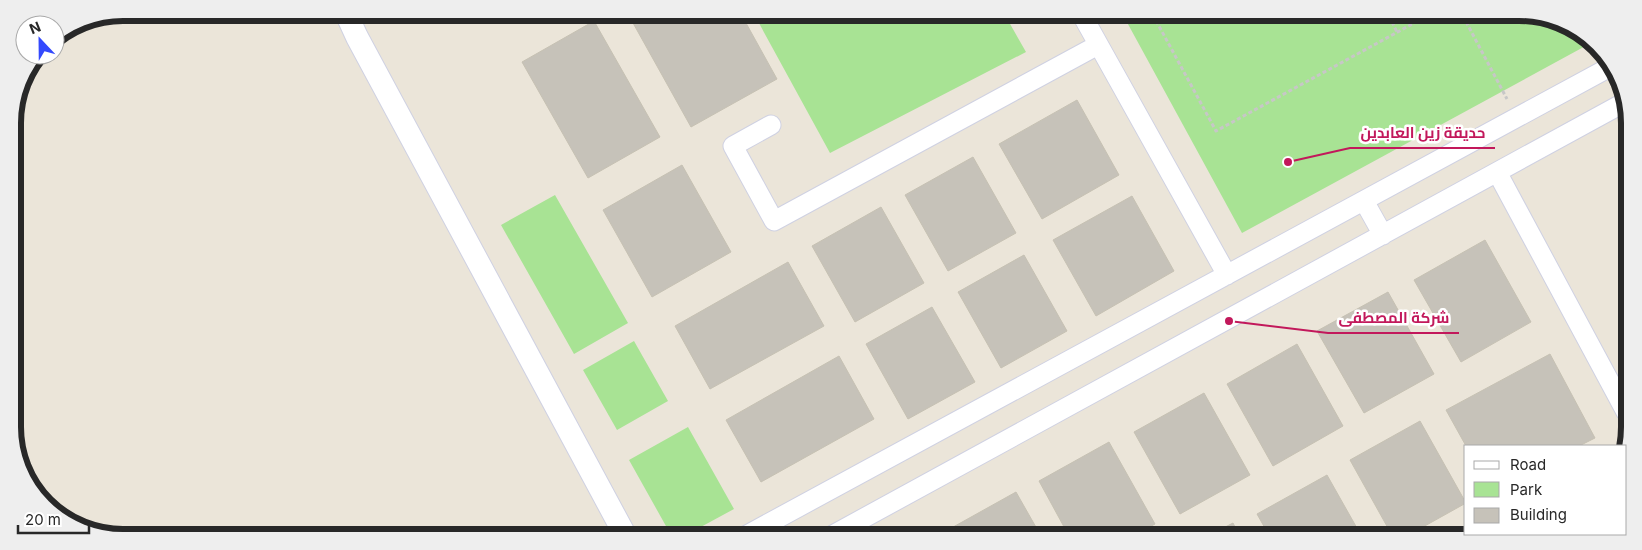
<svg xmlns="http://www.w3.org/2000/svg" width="1642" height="550" font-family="Inter,Cairo,sans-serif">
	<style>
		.green { fill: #a8e394 }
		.building { fill: #c6c2b9; stroke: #c6c1b3 }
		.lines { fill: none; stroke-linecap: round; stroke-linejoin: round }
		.minor-casing { stroke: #cfd1e2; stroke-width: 21 }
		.tertiary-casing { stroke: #cfd1e2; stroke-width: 24 }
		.path { stroke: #c7c7c7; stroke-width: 3; stroke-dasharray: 4 2.5; stroke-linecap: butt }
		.minor { stroke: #fff; stroke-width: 19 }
		.tertiary { stroke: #fff; stroke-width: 22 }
		.rim { fill: none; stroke: #282828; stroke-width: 6 }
		.leader { fill: none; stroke: #c2185b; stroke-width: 2 }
		.callout-dot { fill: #c2185b; stroke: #fff; stroke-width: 2 }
		.callout-label { font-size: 15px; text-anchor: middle; font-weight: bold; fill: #c2185b; stroke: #fff; stroke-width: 5; stroke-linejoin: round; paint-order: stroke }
	</style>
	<rect width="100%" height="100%" fill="#ebe5d9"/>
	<path class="green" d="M754,14L1005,15L1026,52L830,153Z
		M1123,15L1548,16L1591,43L1242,233Z
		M555,195L628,323L574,354L501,225Z
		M634,341L668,401L617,430L583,370Z
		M688,427L734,509L686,535H671L629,460Z"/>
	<path class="building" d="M628,14H741L777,79L691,127Z
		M594,21L660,137L588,178L522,62Z
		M1077,100L1119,175L1042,219L999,144Z
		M973,157L1016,233L948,271L905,195Z
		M682,165L731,252L652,297L603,210Z
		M1132,196L1174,271L1096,316L1053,240Z
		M881,207L924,283L855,322L812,246Z
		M1485,240L1531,322L1461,362L1414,280Z
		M1024,255L1067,331L1001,368L958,292Z
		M788,262L824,326L710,389L675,326Z
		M1388,292L1434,374L1364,413L1317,331Z
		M932,307L975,382L908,419L866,344Z
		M1297,344L1343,426L1273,466L1227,384Z
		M1550,354L1595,438L1579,446H1466L1446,410Z
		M839,356L874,419L761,482L726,420Z
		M1204,393L1250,475L1180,514L1134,432Z
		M1420,421L1466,503L1405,537H1393L1350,460Z
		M1109,442L1155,524L1133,536H1069L1039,481Z
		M1327,475L1362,537H1270L1257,514Z
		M1016,492L1041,536H949L946,531Z
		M1233,523L1240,537L1208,536Z"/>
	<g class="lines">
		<defs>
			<path id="minor" d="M1082,15L1227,275
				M771,125L733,146L774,221L1098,45
				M1497,172L1626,412
				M1364,201L1383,235
				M747,535L1610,67
				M831,536L1627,101"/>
			<path id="tertiary" d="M346,13L357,37L625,535"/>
		</defs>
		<use href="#minor" class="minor-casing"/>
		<use href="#tertiary" class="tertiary-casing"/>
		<path class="path" d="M1153,15L1216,131L1427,16
			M1389,16L1397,32
			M1463,16L1507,99
			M55,39L81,30L114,14"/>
		<use href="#minor" class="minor"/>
		<use href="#tertiary" class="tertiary"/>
	</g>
	<path d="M0 0H1642V550H0ZM123 21H1519A102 102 0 0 1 1621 123V427A102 102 0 0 1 1519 529H123A102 102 0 0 1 21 427V123A102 102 0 0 1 123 21Z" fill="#eee" fill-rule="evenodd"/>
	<path class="rim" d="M123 21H1519A102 102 0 0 1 1621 123V427A102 102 0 0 1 1519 529H123A102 102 0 0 1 21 427V123A102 102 0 0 1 123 21Z"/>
	<path class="leader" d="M1288 162L1350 148H1495M1229 321L1328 333H1459"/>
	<g class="callout-dot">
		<circle cx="1288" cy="162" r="5"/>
		<circle cx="1229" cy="321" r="5"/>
	</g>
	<g class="callout-label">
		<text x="1423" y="138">حديقة زين العابدين</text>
		<text x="1394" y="323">شركة المصطفى</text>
	</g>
	<rect x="1464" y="445" width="162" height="90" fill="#ffffff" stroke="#a9a9a9"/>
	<rect x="1474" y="461" width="25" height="8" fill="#ffffff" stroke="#a9a9a9"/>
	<text x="1510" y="470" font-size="15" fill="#282828">Road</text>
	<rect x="1474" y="482" width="25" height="15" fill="#a8e394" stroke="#a9a9a9"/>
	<text x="1510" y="495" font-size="15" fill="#282828">Park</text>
	<rect x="1474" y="508" width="25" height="15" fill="#c6c2b9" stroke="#a9a9a9"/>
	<text x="1510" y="520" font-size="15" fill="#282828">Building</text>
	<g transform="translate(40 40) rotate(338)"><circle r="24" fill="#ffffff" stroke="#a9a9a9"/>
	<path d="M0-4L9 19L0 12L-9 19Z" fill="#3449fd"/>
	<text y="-8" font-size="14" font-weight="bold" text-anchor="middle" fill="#282828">N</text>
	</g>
	<path d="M18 525v8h71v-8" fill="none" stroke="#282828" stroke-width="2.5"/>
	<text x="25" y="525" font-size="15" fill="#282828" stroke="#ffffff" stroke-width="4" paint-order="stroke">20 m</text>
</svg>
